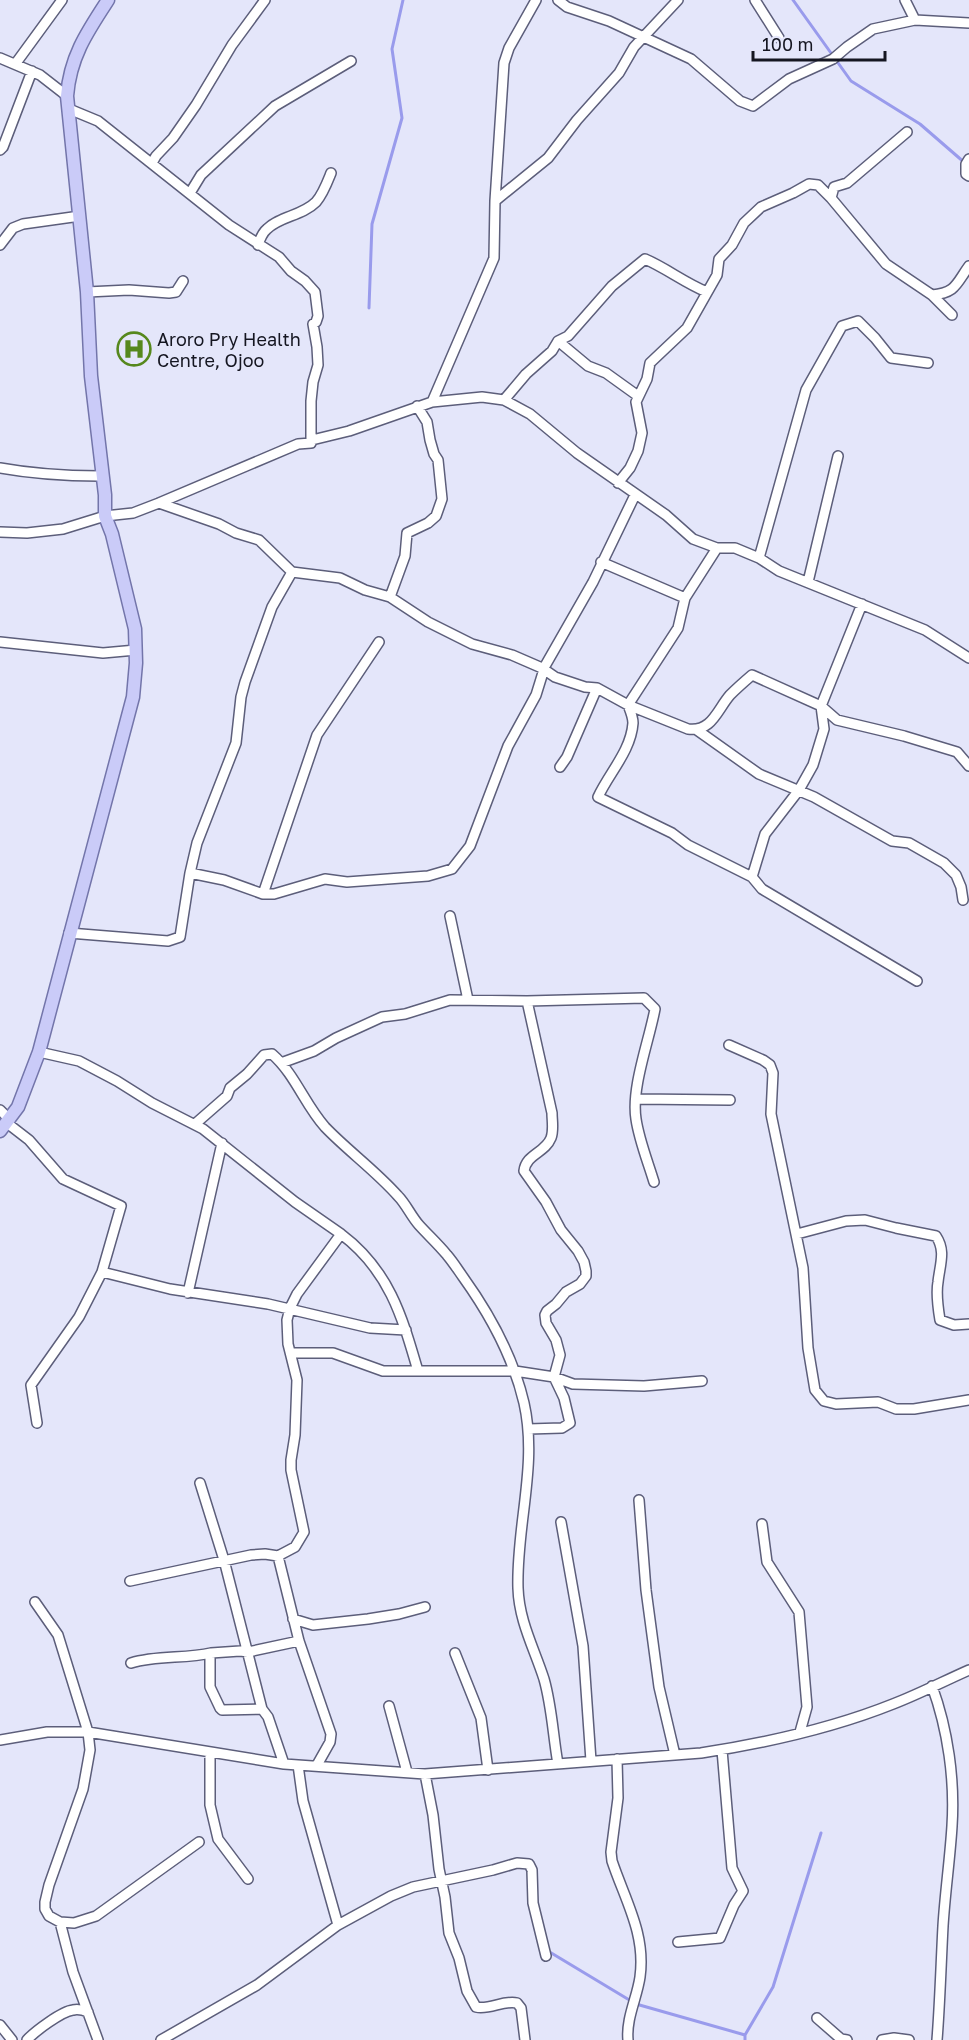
<svg xmlns="http://www.w3.org/2000/svg" width="969" height="2040" font-family="'Golos Text',sans-serif">
	<style>
		.lines { fill: none; stroke-linecap: round; stroke-linejoin: round }
		.stream { stroke: #999bec; stroke-width: 3 }
		.minor-casing { stroke: #5c5e7a; stroke-width: 12 }
		.major-casing { stroke: #7375aa; stroke-width: 15 }
		.minor { stroke: #fff; stroke-width: 9 }
		.major { stroke: #cacbf8; stroke-width: 12 }
		.labels { text-anchor: middle; dominant-baseline: central; stroke-width: 6; stroke-linejoin: round; paint-order: stroke }
		.poi-label { font-size: 18px; fill: #151621; stroke: #e4e6fa; text-anchor: start }
	</style>
	<rect width="100%" height="100%" fill="#e4e6fa"/>
	<g class="lines">
		<path class="stream" d="M793,0L851,81L920,124L965,163
			M369,308L372,224L402,118L392,49L403,0
			M548,1951L636,2004L745,2035
			M745,2040V2035L773,1987L821,1833"/>
		<defs>
			<path id="minor" d="M558,0L567,7L609,21L691,59L740,101L753,106L789,79L833,59L847,47L873,29L915,20L969,23
				M755,0L779,38
				M905,0L915,20
				M0,58L40,75L67,96
				M16,63L62,0
				M69,109L98,121L229,225L279,257L291,271L305,281L315,292L318,316L316,322L313,324L317,347L318,365L313,382L311,401V443
				M0,150L3,147L32,71
				M969,159L966,164V174L969,176
				M152,163L156,156L173,138L196,105L232,45L265,0
				M190,193L201,175L275,106L351,61
				M831,198L886,264L932,295L952,315
				M495,201L548,158L577,120L619,73L634,47L678,0
				M0,245L13,228L23,224L80,216
				M258,245C260,239 262,233 267,229C280,216 302,216 316,202C323,194 327,183 331,173
				M87,292L129,290L169,293L176,292L183,281
				M932,295C956,293 956,284 969,266
				M558,341L588,366L606,373L638,396
				M504,400L526,374L552,351L558,341L568,336L612,286L645,259C666,268 685,283 707,292
				M432,402L494,258L495,201L504,63L509,48L536,0
				M0,468C33,474 65,476 99,476L102,471
				M618,483L630,468L638,451L642,433L636,402L647,379L650,363L687,328L717,275L719,259L732,245L744,223L761,207L793,193L809,184L818,185L831,198L834,187L847,183L907,132
				M159,503L219,524L236,533L259,540L292,572L340,578L365,590L390,597L428,622L472,644L512,655L542,668L555,677L585,687L597,688L628,705L688,729C712,732 717,710 730,695C737,688 745,681 752,675L821,706L837,720L904,736L957,752L969,766
				M0,532L27,533L63,529L105,516L133,513L159,503L298,444L311,443L312,440L349,431L432,402L482,397L504,400L530,414L577,453L666,515L693,539L717,548H735L759,558L779,571L925,630L969,658
				M717,548L685,598L678,628L628,705C630,710 633,717 633,723C631,751 609,773 598,797L672,833L688,845L752,877
				M759,558L806,390L842,326L858,321L875,338L891,358L928,363
				M601,562L685,598
				M808,582L838,456
				M390,597L405,556L407,533L428,523L436,516L442,499L438,460L434,454L430,440L427,422L417,406
				M862,604L821,706L824,729L813,765L799,790L765,834L752,877L762,889L917,981
				M0,642L103,653L136,650
				M697,730L759,774L814,797L892,841L909,843L944,863L956,875L961,887L963,900
				M560,767L567,757L597,688
				M190,873L224,880L263,894L317,735L379,642
				M263,894H274L325,879L347,882L428,876L452,869L470,846L508,746L536,695L545,666L593,582L635,495
				M450,916L468,1000
				M69,933L168,941L180,937L190,873L197,843L236,743L241,697L245,682L272,607L292,572
				M527,1001L552,1113C552,1121 554,1130 551,1138C545,1153 526,1154 524,1171L546,1202L561,1230L578,1251L584,1262L586,1271V1276L580,1284L566,1292L556,1304L547,1311L545,1315L546,1323L556,1340L560,1355L554,1377L564,1398L570,1423L562,1428L528,1429
				M729,1045L763,1060L770,1065L773,1073L771,1114L803,1268L808,1348L815,1390L824,1401L836,1404L878,1402L896,1409H914L969,1400
				M39,1052L79,1061L117,1081L152,1103L203,1129L295,1202L341,1234L297,1294L290,1308L287,1320L288,1344L297,1380L295,1435L291,1460V1470L304,1532L295,1547L278,1556L299,1641L331,1734L330,1742L317,1765
				M281,1063L314,1051L336,1038L382,1017L405,1014L450,1000L527,1001L644,998L655,1009C649,1041 631,1088 636,1119C639,1140 648,1162 654,1182
				M637,1099L730,1100
				M0,1110L10,1120
				M7,1123L29,1140L63,1179L121,1206L102,1272L79,1317L31,1385L37,1423
				M195,1124L227,1096L230,1088L247,1074L264,1055L272,1054C295,1074 305,1105 325,1127C348,1151 376,1171 398,1196C406,1204 411,1216 419,1225C428,1235 438,1244 447,1255C453,1262 458,1270 463,1277C491,1316 513,1356 524,1403C538,1465 516,1526 518,1588C519,1621 534,1648 544,1679C552,1707 553,1736 558,1764
				M341,1234C389,1270 402,1316 418,1371
				M797,1234L846,1221L865,1220L896,1228L936,1236C946,1251 940,1264 938,1282C936,1293 938,1308 940,1320L954,1325L969,1324
				M102,1272L170,1289L268,1304L370,1328L406,1330
				M188,1293L222,1143
				M291,1353H333L383,1371H515L554,1377L573,1384L644,1386L702,1381
				M200,1483L224,1560L262,1709
				M639,1500L646,1590L659,1687L675,1755
				M561,1522L583,1646L591,1761
				M762,1524L767,1562L799,1612L807,1707L800,1732
				M130,1581L251,1555L265,1554L278,1556
				M35,1602L58,1635L88,1732L90,1750L83,1789L49,1885L45,1902V1909L49,1916L60,1922L74,1923L96,1916L199,1842
				M293,1619L313,1625L368,1619L399,1614L425,1607
				M455,1653L481,1718L488,1770
				M131,1663C157,1655 185,1659 211,1653
				M932,1686C948,1730 955,1780 952,1826C950,1859 945,1893 943,1926C941,1964 940,2002 937,2040
				M389,1706L407,1772
				M0,1740L47,1732H88L284,1764L425,1774L701,1753C766,1743 833,1728 893,1704C919,1694 944,1681 969,1670
				M210,1753V1805L218,1839L248,1879
				M617,1759L618,1798L611,1852L612,1861C625,1900 646,1934 640,1977C637,1998 626,2018 628,2040
				M284,1764L268,1717L262,1709L222,1710L220,1708L210,1687V1657L211,1653L240,1651L248,1652L299,1641
				M298,1765L303,1801L338,1925
				M425,1774L433,1815L439,1869L445,1897L449,1933L459,1958L467,1991L476,2007C490,2010 503,2000 517,2003L521,2008L525,2040
				M60,1922L73,1972L98,2040
				M678,1942L720,1938L734,1905L743,1891L732,1868L722,1750
				M817,2018L841,2039L847,2040
				M0,2025L12,2040
				M27,2040C34,2032 62,2011 73,2010C78,2009 83,2010 88,2012
				M161,2040L257,1985L338,1925L391,1896L413,1887L493,1870L517,1863L529,1864L532,1870L533,1903L546,1956
				M882,2040L894,2038L909,2040"/>
			<path id="major" d="M0,1131L18,1107L39,1052L133,697L136,663L135,629L112,534L105,516V495L91,376L87,292L67,96C70,57 87,32 108,0"/>
		</defs>
		<use href="#minor" class="minor-casing"/>
		<use href="#major" class="major-casing"/>
		<use href="#minor" class="minor"/>
		<use href="#major" class="major"/>
	</g>
	<defs>
		<symbol id="hospital-ring" viewBox="-11 -11 22 22"><circle r="9.5" fill="#e4e6fa" stroke="#56881d" stroke-width="1.5"/><path d="M-5-5h3v3.5h4V-5h3V5h-3V1.5h-4V5h-3Z" fill="#56881d"/></symbol>
	</defs>
	<g fill-rule="evenodd">
		<use href="#hospital-ring" x="115" y="330" width="38" height="38"/>
	</g>
	<g class="labels">
		<g class="poi-label">
			<text x="157" y="339">Aroro Pry Health<tspan x="157" dy="21">Centre, Ojoo</tspan></text>
		</g>
	</g>
	<path d="M753 51v9h132v-9" fill="none" stroke="#151621" stroke-width="3"/>
	<text x="762" y="51" font-size="18" fill="#151621" stroke="#e4e6fa" stroke-width="4.5" paint-order="stroke">100 m</text>
</svg>
